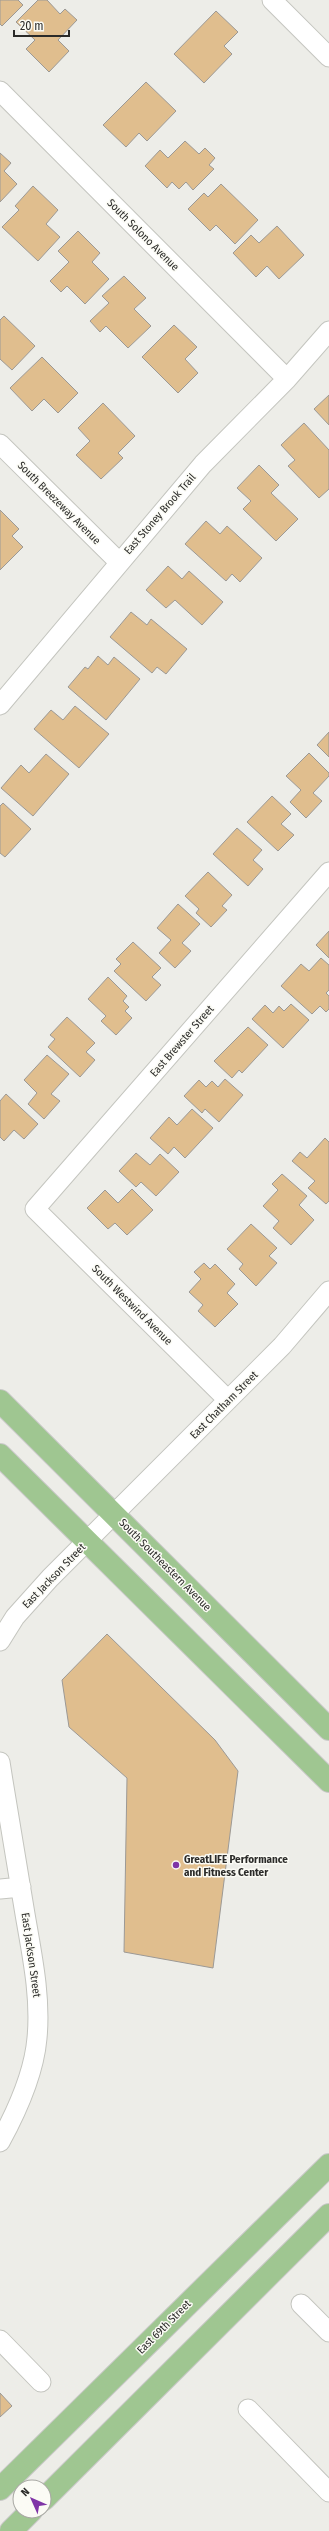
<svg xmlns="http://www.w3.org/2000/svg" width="329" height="2531" font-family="'Fira Sans Condensed',sans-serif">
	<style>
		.building { fill: #e0be8e; stroke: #9c9995 }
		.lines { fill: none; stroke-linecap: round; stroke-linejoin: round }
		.minor-casing { stroke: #c4c5bf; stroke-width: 21 }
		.major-casing { stroke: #c8c8c7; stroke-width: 24 }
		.minor { stroke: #fff; stroke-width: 19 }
		.major { stroke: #9fc691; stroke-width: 22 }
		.poi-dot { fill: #7f35a7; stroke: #fbfbf5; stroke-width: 1.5 }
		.labels { text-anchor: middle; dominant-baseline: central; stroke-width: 3; stroke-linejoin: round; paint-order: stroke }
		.street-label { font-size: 11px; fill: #2b2b29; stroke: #fbfbf5 }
		.poi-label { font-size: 11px; font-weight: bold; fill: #2b2b29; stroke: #fbfbf5; text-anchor: start }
	</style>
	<rect width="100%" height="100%" fill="#edede8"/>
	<path class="building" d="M0,0H18L23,5L2,26L0,24Z
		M38,0H47L60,14L65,9L77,20L58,40L69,51L49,72L26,49L35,40L16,22Z
		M216,11L238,32L224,46L232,54L204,83L174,54Z
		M146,82L176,111L147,141L139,133L126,147L103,125Z
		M185,141L199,154L205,148L215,158L209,165L214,169L193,190L186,182L179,189L172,182L167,188L145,166L160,150L168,158Z
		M0,153L11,163L4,171L17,184L0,202Z
		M221,184L258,220L235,244L216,225L210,231L188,209L204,193L208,197Z
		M33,186L58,210L46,224L60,237L38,261L2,227L19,210L15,206Z
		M277,226L304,255L279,279L267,266L256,277L233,253L251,235L259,243Z
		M78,231L100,253L92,262L109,279L85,304L67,286L61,292L50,281L69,262L58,251Z
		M124,276L146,298L134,309L151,326L128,348L106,326L100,332L90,321L109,303L102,296Z
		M4,316L35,346L12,370L0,359V320Z
		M174,325L197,347L185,359L198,373L178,393L142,357Z
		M42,357L78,393L58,413L44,399L32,411L10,388Z
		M329,395V425L314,409Z
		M103,403L135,436L118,453L123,458L101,479L76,455L90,441L78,428Z
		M304,423L329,450V489L319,498L288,466L295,460L281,445Z
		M259,465L279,485L271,493L298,519L276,541L243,509L251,501L237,488Z
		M0,510L19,529L12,536L23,547L0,570Z
		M206,521L220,534L227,526L262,558L240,582L232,574L226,581L185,544Z
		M168,566L182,579L189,571L223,602L202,625L175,600L166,608L146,590Z
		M131,612L147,625L151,619L187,649L166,674L157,667L152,673L110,637Z
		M98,656L108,665L114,657L140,679L106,720L68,687L85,667L88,669Z
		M75,706L109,734L79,768L34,729L51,710L63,720Z
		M329,732V757L317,745Z
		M309,753L329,773V776L313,793L322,801L306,818L290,802L301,790L286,776Z
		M46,754L69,774L33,816L1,788L21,765L29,773Z
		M272,796L291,814L281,824L294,835L278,851L247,822Z
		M3,803L31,829L5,857L0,853V806Z
		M237,828L262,850L253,860L263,869L248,886L213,854Z
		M208,872L232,895L222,906L227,910L211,927L196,913L199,909L185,896Z
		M178,904L200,924L182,943L191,951L175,968L159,953L171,940L157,928Z
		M329,931V958L316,945Z
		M133,942L161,968L152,977L161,985L146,1001L114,971L121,964L116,959Z
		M321,958L329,965V990L326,993L329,996V1009L326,1012L320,1006L312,1014L281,986L301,964L309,971Z
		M108,977L127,996L123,1001L129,1007L125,1011L132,1018L116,1035L101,1021L106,1016L88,999Z
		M291,1004L309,1020L283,1048L252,1019L265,1005L273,1013L279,1006L284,1011Z
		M67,1017L95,1043L86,1052L95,1060L80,1077L48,1047L55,1039L50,1035Z
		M248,1027L268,1045L242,1073L239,1070L232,1078L214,1061Z
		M47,1055L69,1074L51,1094L60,1101L44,1119L28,1104L37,1093L24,1080Z
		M225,1079L243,1095L219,1122L205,1109L202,1113L184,1096L199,1080L206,1087L212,1081L218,1087Z
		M6,1094L38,1124L24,1139L14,1130L4,1141L0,1137V1101Z
		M192,1109L213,1128L185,1158L174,1147L168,1154L150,1138L169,1117L177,1125Z
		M325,1138L329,1142V1201L326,1204L308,1188L315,1181L292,1161L300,1152L307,1158Z
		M136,1153L150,1165L160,1154L179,1172L156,1196L141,1182L136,1187L119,1171Z
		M282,1174L307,1196L299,1205L314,1220L291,1245L273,1228L279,1221L263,1206L278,1190L272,1184Z
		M132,1189L153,1210L127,1235L115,1223L108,1229L87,1208L105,1190L118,1203Z
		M251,1224L277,1248L269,1256L277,1263L256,1286L239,1269L243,1264L227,1249Z
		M204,1263L210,1269L215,1264L235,1284L227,1293L238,1304L215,1327L198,1311L203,1305L189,1292L201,1279L194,1272Z
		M107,1634L215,1740L238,1771L213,1968L124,1952L127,1778L69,1727L62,1680Z
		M0,2393L12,2406L0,2417Z"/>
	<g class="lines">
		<defs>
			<path id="minor" d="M272,0L329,57
				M0,91L287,379
				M0,444L119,562
				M0,705L203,464L287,379L329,331
				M228,1400L35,1209L329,872
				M0,1641L15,1617L50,1578L282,1346L329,1291
				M0,1762C8,1813 17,1864 25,1914C32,1955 41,1997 37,2038C34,2074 17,2111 0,2142
				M0,1889L21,1887
				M301,2304L329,2332
				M0,2340L41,2382
				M248,2409L329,2492"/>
			<path id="major" d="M0,1401L329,1729
				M0,1455L329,1781
				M0,2489L329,2165
				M44,2499L329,2215
				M11,2531L31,2511"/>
		</defs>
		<use href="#minor" class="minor-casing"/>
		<use href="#major" class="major-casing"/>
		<use href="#minor" class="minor"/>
		<use href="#major" class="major"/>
	</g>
	<circle class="poi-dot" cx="176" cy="1865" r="4"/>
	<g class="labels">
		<g class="street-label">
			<text transform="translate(143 235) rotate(45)">South Solono Avenue</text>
			<text transform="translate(59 503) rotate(45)">South Breezeway Avenue</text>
			<text transform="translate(160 514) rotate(-49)">East Stoney Brook Trail</text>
			<text transform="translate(182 1041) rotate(-49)">East Brewster Street</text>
			<text transform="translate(132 1305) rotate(45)">South Westwind Avenue</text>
			<text transform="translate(224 1405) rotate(-45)">East Chatham Street</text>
			<text transform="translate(165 1565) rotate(45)">South Southeastern Avenue</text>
			<text transform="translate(54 1576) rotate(-46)">East Jackson Street</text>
			<text transform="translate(31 1955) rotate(82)">East Jackson Street</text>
			<text transform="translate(164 2327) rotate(-45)">East 69th Street</text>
		</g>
		<g class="poi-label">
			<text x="184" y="1859">GreatLIFE Performance<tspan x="184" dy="13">and Fitness Center</tspan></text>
		</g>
	</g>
	<g transform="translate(32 2499) rotate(315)"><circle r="19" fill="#fbfbf5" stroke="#a8a8a3"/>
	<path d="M0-3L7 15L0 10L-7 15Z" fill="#7f35a7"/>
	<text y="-6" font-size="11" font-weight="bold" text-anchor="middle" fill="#2b2b29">N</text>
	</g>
	<path d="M14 30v6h55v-6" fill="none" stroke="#2b2b29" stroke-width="2"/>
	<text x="20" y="30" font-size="12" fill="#2b2b29" stroke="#fbfbf5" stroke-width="3" paint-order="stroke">20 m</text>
</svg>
